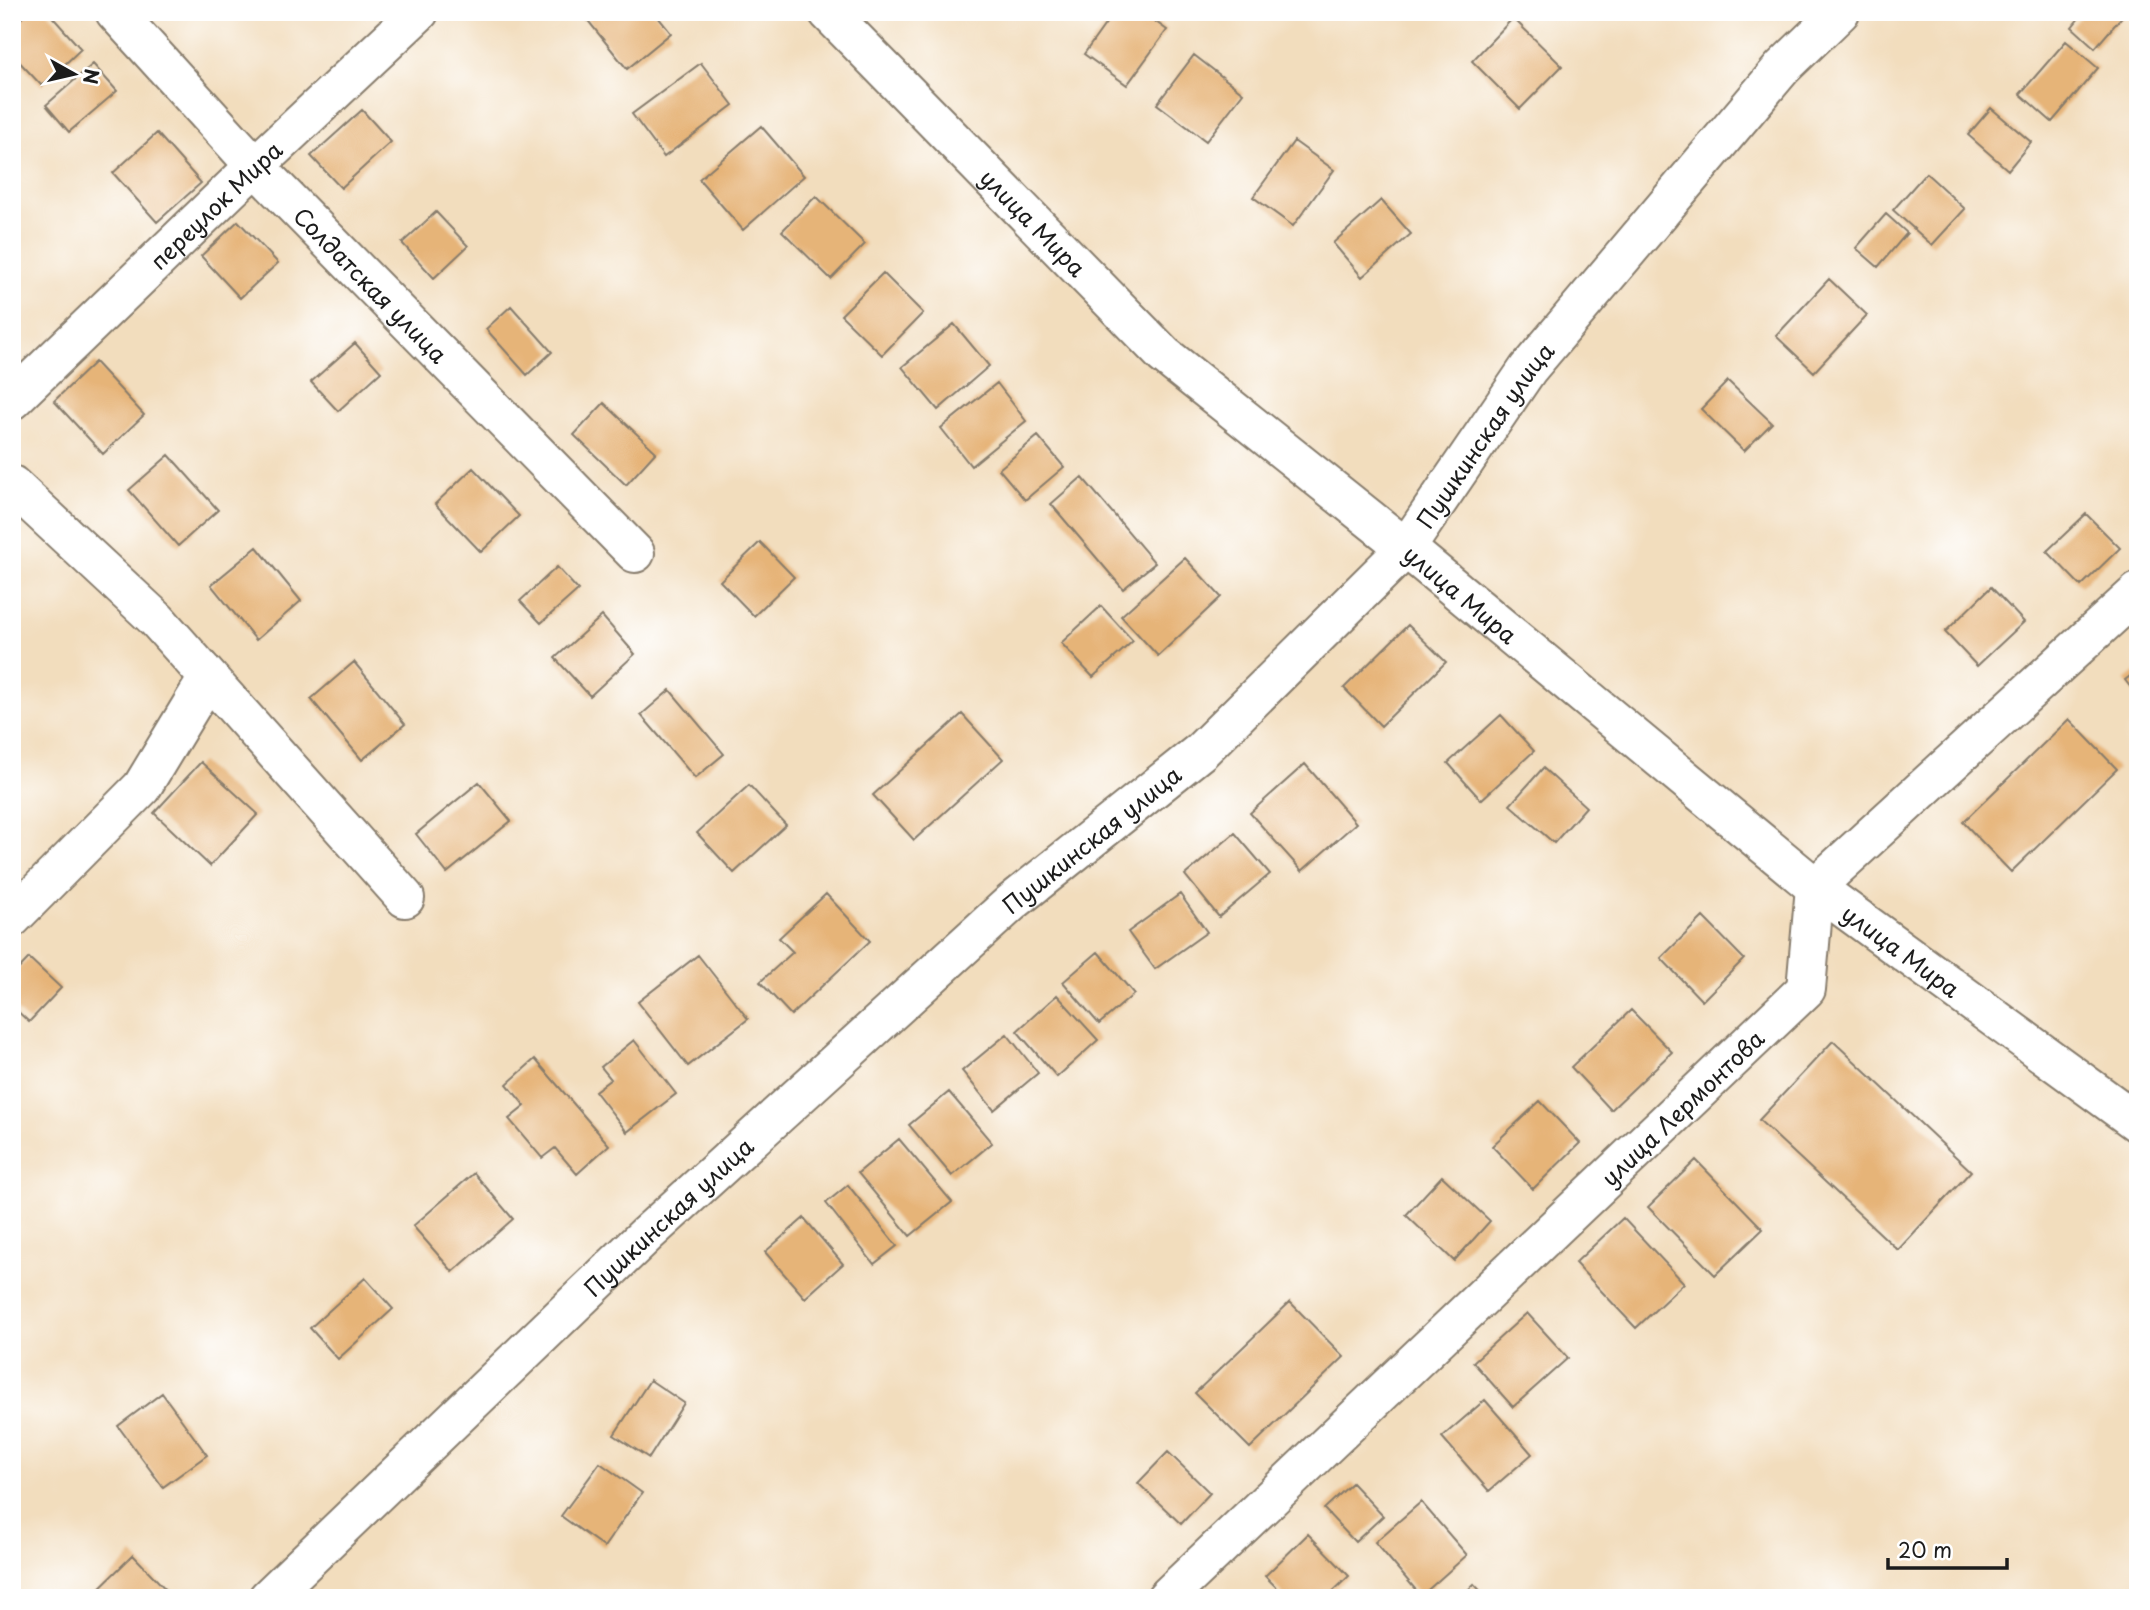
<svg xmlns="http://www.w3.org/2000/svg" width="2150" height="1610" font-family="'Playpen Sans',sans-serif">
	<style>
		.building { fill: #e6b478 }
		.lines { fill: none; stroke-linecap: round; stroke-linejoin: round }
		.minor-casing { stroke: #877c6c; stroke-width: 42 }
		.minor { stroke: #fff; stroke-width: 38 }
		.labels { text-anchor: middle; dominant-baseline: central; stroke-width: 7; stroke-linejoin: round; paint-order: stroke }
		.street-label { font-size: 23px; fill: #1c1c1c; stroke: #fff }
	</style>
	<rect width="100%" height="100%" fill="#fff"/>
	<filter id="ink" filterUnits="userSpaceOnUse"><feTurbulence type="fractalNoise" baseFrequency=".0143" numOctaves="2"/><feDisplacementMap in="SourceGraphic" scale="14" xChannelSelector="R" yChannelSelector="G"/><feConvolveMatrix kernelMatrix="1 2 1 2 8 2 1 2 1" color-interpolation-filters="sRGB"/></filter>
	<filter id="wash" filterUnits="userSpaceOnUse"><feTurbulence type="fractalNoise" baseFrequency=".00686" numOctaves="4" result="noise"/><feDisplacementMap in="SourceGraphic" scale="28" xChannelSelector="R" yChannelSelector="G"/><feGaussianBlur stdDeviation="1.57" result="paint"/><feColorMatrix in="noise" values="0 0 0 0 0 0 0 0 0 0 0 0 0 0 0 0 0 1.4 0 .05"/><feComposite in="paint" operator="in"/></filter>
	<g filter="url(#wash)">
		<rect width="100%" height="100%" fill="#f2ddbd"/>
		<g id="blocks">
			<path class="building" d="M28,12H48L81,49L42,86L12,54V27Z
				M581,12H654L671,33L627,69Z
				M1114,12H1142L1167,30L1127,85L1084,54Z
				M2084,12H2126L2095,48L2072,27Z
				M1513,18L1562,66L1520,109L1472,61Z
				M2066,41L2098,68L2052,122L2020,94Z
				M1194,55L1243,93L1206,141L1157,104Z
				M701,63L733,105L664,157L632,114Z
				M93,64L117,91L69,132L46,105Z
				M1991,108L2031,142L2008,170L1968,135Z
				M362,110L391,142L341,188L311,156Z
				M761,126L804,176L743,230L699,179Z
				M157,133L201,183L157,222L113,173Z
				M1294,141L1334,170L1293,226L1253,197Z
				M1926,173L1965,209L1932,245L1893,210Z
				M816,196L865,244L831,279L782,231Z
				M1381,200L1411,234L1362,277L1333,243Z
				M436,212L468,246L434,278L402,243Z
				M1886,214L1907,233L1878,267L1856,248Z
				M238,221L278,263L240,298L201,256Z
				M883,273L923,313L882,355L841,315Z
				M1829,279L1867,315L1814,372L1776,336Z
				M511,306L552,352L527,375L486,329Z
				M954,324L989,366L938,410L902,367Z
				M355,343L381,372L338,411L311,382Z
				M95,362L144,415L103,454L54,401Z
				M1728,381L1772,423L1744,451L1701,409Z
				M997,383L1026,421L971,466L941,428Z
				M604,403L656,452L626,485L574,435Z
				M1038,436L1064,467L1025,500L999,469Z
				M169,455L218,510L178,546L129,490Z
				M473,468L519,516L481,552L435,504Z
				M1082,477L1155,563L1123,589L1051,504Z
				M2086,514L2120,548L2081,586L2047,551Z
				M760,542L794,577L754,616L720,581Z
				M257,547L301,601L256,640L211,585Z
				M1185,558L1221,597L1158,656L1121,616Z
				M557,567L578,590L541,623L520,601Z
				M1991,587L2024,622L1977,666L1945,632Z
				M1101,606L1133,641L1093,677L1061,643Z
				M602,616L635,654L590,696L555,658Z
				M1408,625L1446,662L1381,726L1344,688Z
				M354,662L405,724L362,760L311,699Z
				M2138,670V697L2125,680Z
				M670,690L724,754L695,778L641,715Z
				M962,714L1003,759L914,840L873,795Z
				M1501,715L1534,751L1481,800L1448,763Z
				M2069,719L2117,769L2011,872L1963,822Z
				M201,762L258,814L210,866L154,813Z
				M1305,764L1356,823L1302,871L1250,813Z
				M1543,768L1586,807L1554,843L1510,805Z
				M479,782L511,821L447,873L416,834Z
				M749,785L786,825L734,873L697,833Z
				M1235,833L1270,874L1219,917L1185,875Z
				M826,894L870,941L791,1015L760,982L793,952L779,938Z
				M1180,894L1207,932L1155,969L1128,932Z
				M1703,917L1744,959L1702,1001L1661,958Z
				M1098,952L1134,994L1099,1024L1063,982Z
				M698,955L748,1019L688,1066L638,1002Z
				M29,958L61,988L29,1022L12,1006V976Z
				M1057,995L1098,1040L1057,1077L1017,1031Z
				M1631,1010L1672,1052L1611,1110L1571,1067Z
				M1007,1034L1038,1073L994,1110L962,1071Z
				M634,1040L676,1094L627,1132L595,1091L611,1079L601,1067Z
				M1833,1041L1971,1171L1898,1250L1759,1120Z
				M535,1059L609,1145L577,1174L555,1148L542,1158L509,1119L525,1106L507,1084Z
				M949,1092L992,1143L952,1176L909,1125Z
				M1540,1101L1580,1143L1533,1189L1492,1146Z
				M899,1139L952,1202L910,1236L858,1173Z
				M1696,1160L1763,1229L1715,1275L1648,1207Z
				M474,1173L513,1219L453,1272L413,1226Z
				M1442,1176L1490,1221L1454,1261L1406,1215Z
				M848,1185L897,1246L874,1264L826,1203Z
				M804,1218L843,1264L805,1298L765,1252Z
				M1623,1218L1684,1283L1636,1328L1575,1263Z
				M365,1278L393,1309L338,1359L310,1328Z
				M1290,1302L1344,1357L1250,1448L1195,1393Z
				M1527,1313L1568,1358L1513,1407L1473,1362Z
				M650,1380L684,1403L649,1458L614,1435Z
				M162,1393L207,1455L163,1487L118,1426Z
				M1485,1400L1532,1454L1489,1491L1442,1437Z
				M1168,1452L1210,1493L1181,1524L1138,1483Z
				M600,1463L642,1493L604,1547L561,1516Z
				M1352,1483L1383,1516L1355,1542L1324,1509Z
				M1421,1502L1467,1555L1421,1596L1375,1542Z
				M1308,1534L1349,1576L1326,1598H1287L1265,1576Z
				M133,1555L174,1598H89Z
				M1474,1584L1487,1598H1460Z"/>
		</g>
	</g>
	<g filter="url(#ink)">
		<use href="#blocks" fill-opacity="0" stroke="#877c6c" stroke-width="2"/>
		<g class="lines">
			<defs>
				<g id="minor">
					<path id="s1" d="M115,12L255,166L635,553"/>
					<path id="s2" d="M828,12L1164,355L1406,548L1815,887L2138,1123"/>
					<path id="s3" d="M12,400L255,166L419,12"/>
					<path d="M12,485L157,620L405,898"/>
					<path d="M12,918L142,787L208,678"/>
					<path id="s4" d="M268,1598L647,1234L1011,903L1201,751L1406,548L1528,369L1782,68L1840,12"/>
					<path id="s5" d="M1166,1598L1806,989L1815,887L2138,592"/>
				</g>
			</defs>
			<use href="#minor" class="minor-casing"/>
			<use href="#minor" class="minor"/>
		</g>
	</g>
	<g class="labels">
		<g class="street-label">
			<text stroke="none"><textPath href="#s3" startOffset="282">переулок Мира</textPath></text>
			<text stroke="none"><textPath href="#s2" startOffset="294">улица Мира</textPath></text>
			<text stroke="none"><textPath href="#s1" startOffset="374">Солдатская улица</textPath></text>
			<text stroke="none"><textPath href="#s4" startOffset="1687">Пушкинская улица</textPath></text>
			<text stroke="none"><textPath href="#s2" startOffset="861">улица Мира</textPath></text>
			<text stroke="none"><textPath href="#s4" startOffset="1120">Пушкинская улица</textPath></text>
			<text stroke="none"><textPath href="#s2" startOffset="1428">улица Мира</textPath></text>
			<text stroke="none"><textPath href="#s5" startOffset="712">улица Лермонтова</textPath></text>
			<text stroke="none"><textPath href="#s4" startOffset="553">Пушкинская улица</textPath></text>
		</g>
	</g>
	<rect width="2150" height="1610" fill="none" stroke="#fff" stroke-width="42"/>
	<g transform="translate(74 74) rotate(98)" stroke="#ffffff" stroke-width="5" paint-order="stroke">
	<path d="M0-5L12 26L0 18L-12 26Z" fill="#1c1c1c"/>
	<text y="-10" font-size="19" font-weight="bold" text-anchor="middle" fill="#1c1c1c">N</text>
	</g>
	<path d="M1888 1558v10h119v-10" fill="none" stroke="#1c1c1c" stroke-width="3.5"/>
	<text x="1898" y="1558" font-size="21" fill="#1c1c1c" stroke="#ffffff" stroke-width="5" paint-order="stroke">20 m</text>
</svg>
